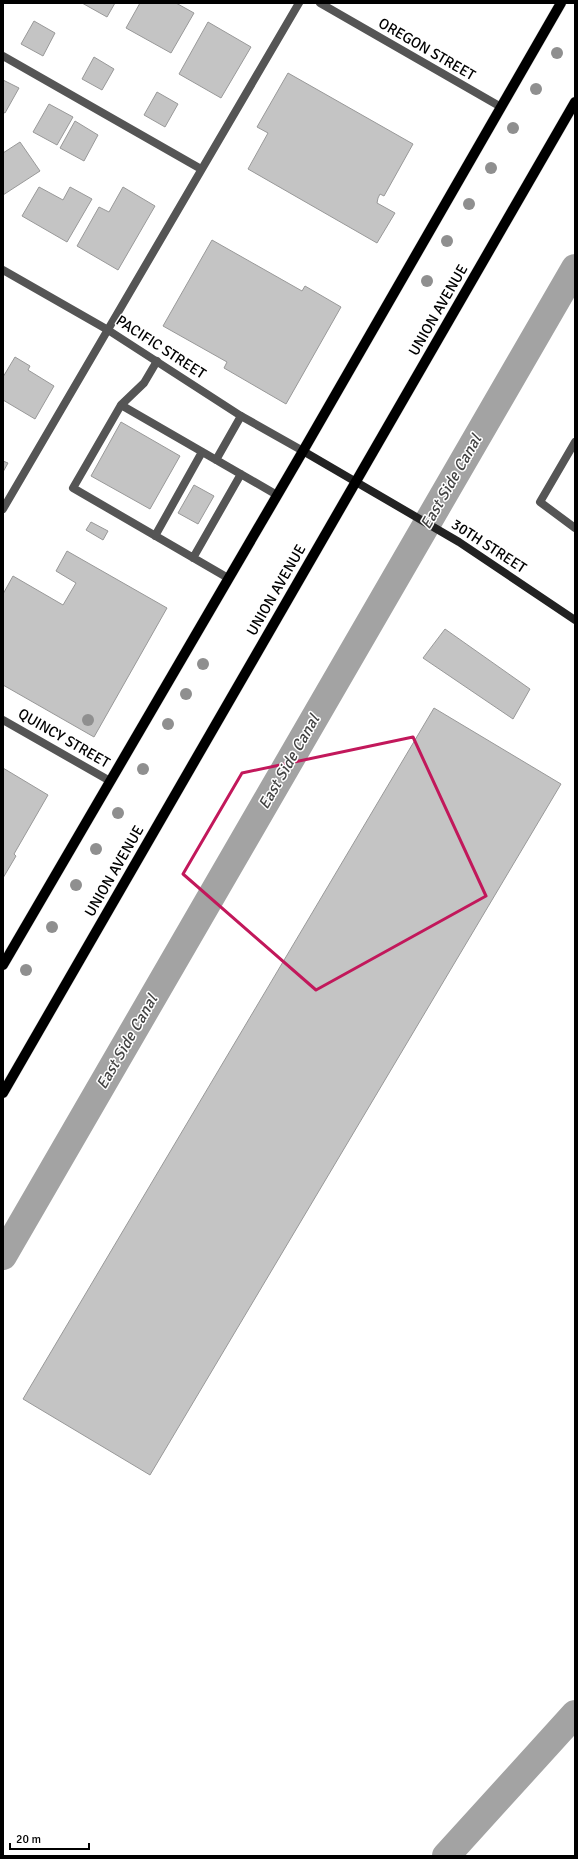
<svg xmlns="http://www.w3.org/2000/svg" width="578" height="1859" font-family="Signika,sans-serif">
	<style>
		.lines { fill: none; stroke-linecap: round; stroke-linejoin: round }
		.canal { stroke: #a3a3a3; stroke-width: 28 }
		.building { fill: #c4c4c4; stroke: #999 }
		.primary-casing { stroke: #dbdbdb; stroke-width: 11 }
		.lane { stroke: #555; stroke-width: 8 }
		.street { stroke: #555; stroke-width: 8 }
		.secondary { stroke: #222; stroke-width: 8 }
		.primary { stroke: #000; stroke-width: 10 }
		.tree { fill: #8f8f8f }
		.marked { fill: none; stroke: #c2185b; stroke-width: 3; stroke-linejoin: round }
		.labels { text-anchor: middle; dominant-baseline: central; stroke-width: 3; stroke-linejoin: round; paint-order: stroke }
		.street-label { font-size: 15px; fill: #000; stroke: #fff }
		.water-label { font-size: 16px; font-style: italic; fill: #444; stroke: #fff }
	</style>
	<rect width="100%" height="100%" fill="#fff"/>
	<g class="lines">
		<path class="canal" d="M3,1256L575,268
			M446,1856L575,1714"/>
	</g>
	<path class="building" d="M82,3H115L107,17Z
		M140,3H176L194,13L171,53L126,28Z
		M34,21L55,33L43,56L21,44Z
		M208,22L251,47L221,98L179,74Z
		M94,57L114,69L102,90L82,79Z
		M288,73L413,144L384,196L380,194L378,198L377,203L395,213L377,243L248,169L268,133L257,127Z
		M3,80L19,88L5,113L3,112Z
		M157,92L178,104L165,127L144,115Z
		M49,104L73,117L57,145L33,132Z
		M75,121L98,135L84,161L60,148Z
		M20,142L40,171L3,195V153Z
		M39,187L63,200L70,187L92,199L67,242L22,216Z
		M123,187L155,206L118,270L77,246L99,207L109,212Z
		M212,240L302,291L305,286L341,307L286,404L224,368L227,362L163,326Z
		M15,357L30,366L28,370L54,386L35,419L3,400V377Z
		M121,422L180,456L150,509L91,476Z
		M3,461L8,463L3,472Z
		M194,485L214,496L198,524L178,513Z
		M91,522L108,531L103,540L86,530Z
		M67,551L167,608L94,737L3,685V594L13,576L63,605L76,583L56,571Z
		M445,629L530,689L513,719L423,658Z
		M434,708L561,784L150,1475L23,1399Z
		M3,768L48,795L14,854L16,856L3,878Z"/>
	<g class="lines">
		<defs>
			<path id="primary" d="M3,965L303,451L561,3
				M3,1093L575,102"/>
		</defs>
		<use href="#primary" class="primary-casing"/>
		<path class="lane" d="M3,56L201,169
			M121,405L144,383L157,361
			M575,442L540,502L575,528
			M216,460L241,416
			M3,509L299,3
			M155,536L202,452
			M193,558L241,474
			M228,578L73,488L121,405L277,495"/>
		<path class="street" d="M320,3L501,107
			M3,270L108,330L241,416L303,451
			M3,720L110,781"/>
		<path class="secondary" d="M303,451L459,542L575,620"/>
		<use href="#primary" class="primary"/>
	</g>
	<g class="tree">
		<circle cx="557" cy="53" r="6"/>
		<circle cx="536" cy="89" r="6"/>
		<circle cx="513" cy="128" r="6"/>
		<circle cx="491" cy="168" r="6"/>
		<circle cx="469" cy="204" r="6"/>
		<circle cx="447" cy="241" r="6"/>
		<circle cx="427" cy="281" r="6"/>
		<circle cx="203" cy="664" r="6"/>
		<circle cx="186" cy="694" r="6"/>
		<circle cx="88" cy="720" r="6"/>
		<circle cx="168" cy="724" r="6"/>
		<circle cx="143" cy="769" r="6"/>
		<circle cx="118" cy="813" r="6"/>
		<circle cx="96" cy="849" r="6"/>
		<circle cx="76" cy="885" r="6"/>
		<circle cx="52" cy="927" r="6"/>
		<circle cx="26" cy="970" r="6"/>
	</g>
	<path class="marked" d="M413,737L486,896L316,990L183,874L242,773Z"/>
	<g class="labels">
		<g class="street-label">
			<text transform="translate(427 49) rotate(30)">OREGON STREET</text>
			<text transform="translate(438 310) rotate(-60)">UNION AVENUE</text>
			<text transform="translate(161 347) rotate(33)">PACIFIC STREET</text>
			<text transform="translate(489 546) rotate(33)">30TH STREET</text>
			<text transform="translate(276 590) rotate(-60)">UNION AVENUE</text>
			<text transform="translate(64 738) rotate(30)">QUINCY STREET</text>
			<text transform="translate(114 871) rotate(-60)">UNION AVENUE</text>
		</g>
		<g class="water-label">
			<text transform="translate(451 482) rotate(-60)">East Side Canal</text>
			<text transform="translate(289 762) rotate(-60)">East Side Canal</text>
			<text transform="translate(127 1042) rotate(-60)">East Side Canal</text>
		</g>
	</g>
	<rect width="578" height="1859" fill="none" stroke="#000000" stroke-width="8"/>
	<path d="M10 1843v6h79v-6" fill="none" stroke="#000000" stroke-width="2"/>
	<text x="16" y="1843" font-size="12" fill="#000000" stroke="#ffffff" stroke-width="3" paint-order="stroke">20 m</text>
</svg>
